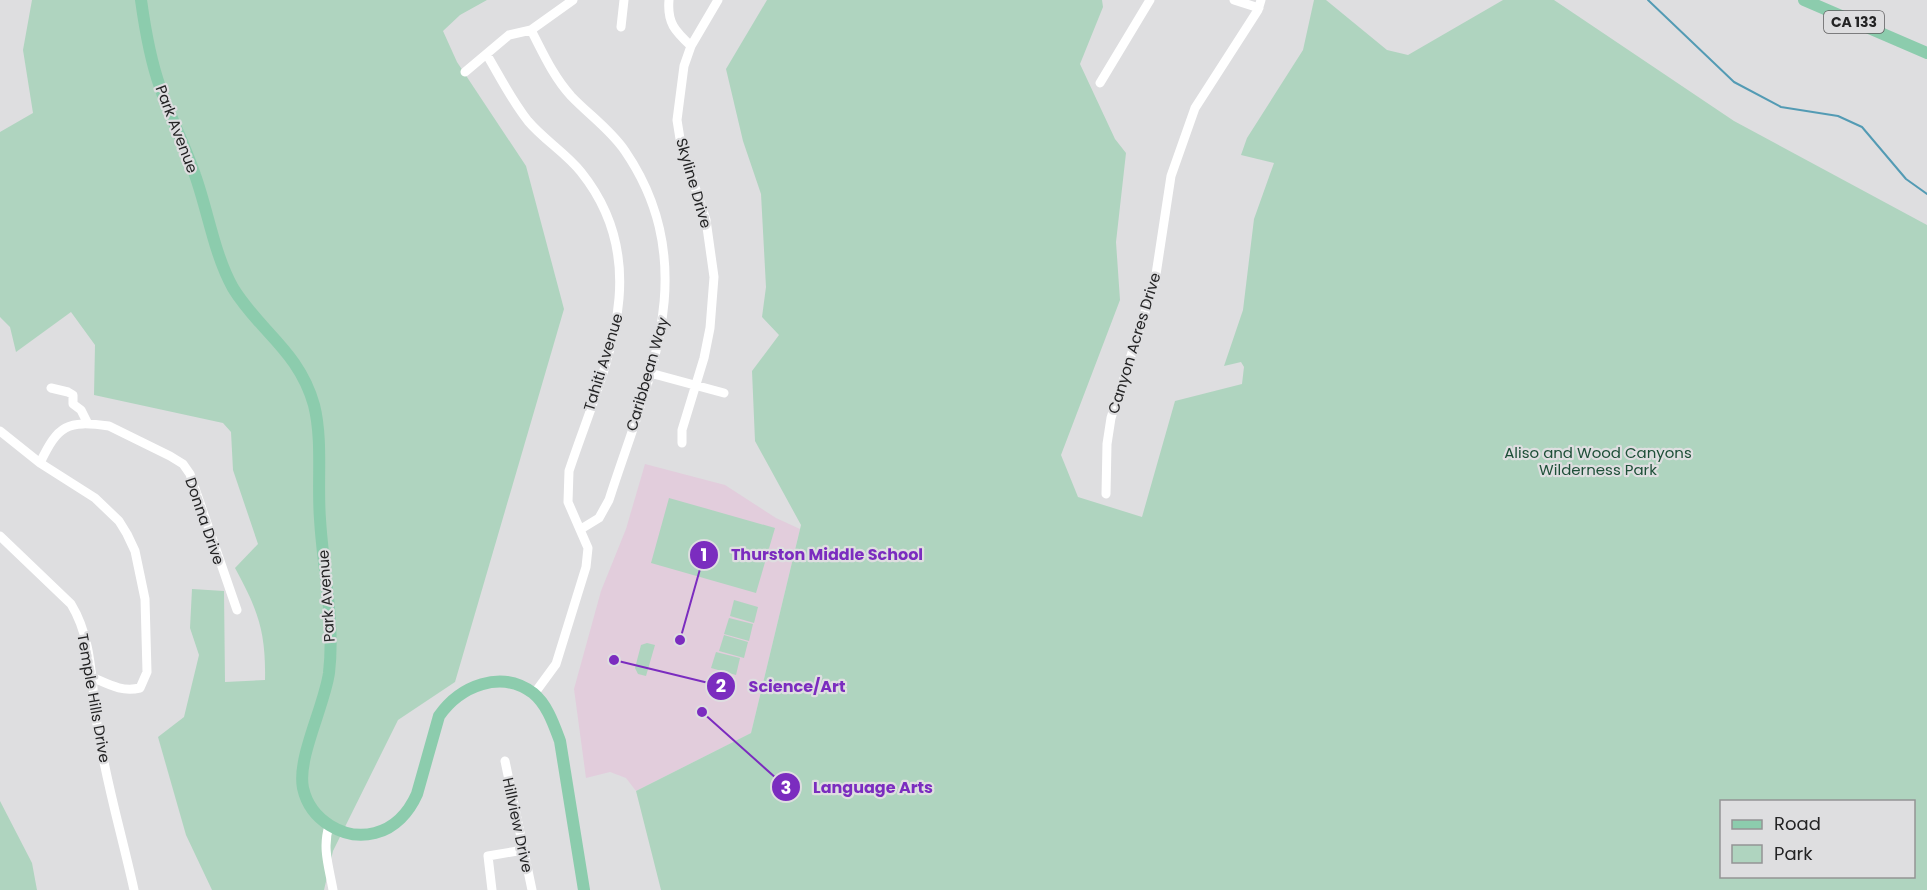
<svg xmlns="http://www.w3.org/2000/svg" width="1927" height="890" font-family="Poppins,sans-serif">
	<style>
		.education { fill: #e2cddc }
		.green { fill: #afd4bf; fill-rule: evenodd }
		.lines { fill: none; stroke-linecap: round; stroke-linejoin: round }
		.stream { stroke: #539bb4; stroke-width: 2 }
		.minor { stroke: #fff; stroke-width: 9 }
		.major { stroke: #8cccad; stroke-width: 12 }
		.labels { text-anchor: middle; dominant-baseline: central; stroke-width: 4.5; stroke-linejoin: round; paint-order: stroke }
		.shield { fill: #dedee0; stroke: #5c5c5d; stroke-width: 1.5 }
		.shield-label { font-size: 14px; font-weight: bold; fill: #242425 }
		.street-label { font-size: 15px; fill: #242425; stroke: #dedee0 }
		.park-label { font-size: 15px; fill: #1e4f38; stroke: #dedee0 }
		.leader { fill: none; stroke: #7b2cbf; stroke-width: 2 }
		.callout-dot { fill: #7b2cbf; stroke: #dedee0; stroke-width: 2 }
		.mark-label { font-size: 18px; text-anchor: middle; font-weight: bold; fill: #fff }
		.callout-label { font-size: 16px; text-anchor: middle; font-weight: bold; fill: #7b2cbf; stroke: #dedee0; stroke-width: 4.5; stroke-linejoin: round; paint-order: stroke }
	</style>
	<rect width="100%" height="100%" fill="#dedee0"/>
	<path class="education" d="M645,464L725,485L776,518L800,529L751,733L636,791L626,778L610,772L586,778L574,689L601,591L626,529Z"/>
	<path class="green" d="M32,0H487L460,15L443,31L457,62L526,166L564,309L455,682L398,720L333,851L324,890H212L186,835L158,737L184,717L199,655L190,628L192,589L224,591L225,682L265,680C266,632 258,610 235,568L258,544L233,470L231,432L223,423L94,395L95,345L71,312L16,352L10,327L0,317V132L33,113L23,50Z
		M767,0H1102L1103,7L1080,64L1115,139L1126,153L1116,242L1120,300L1061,455L1078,497L1142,517L1175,401L1242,384L1244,367L1241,362L1224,366L1243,310L1254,219L1274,163L1241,155L1247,138L1303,50L1314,0H1326L1387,50L1408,55L1503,0H1554L1734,121L1927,225V890H661L636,791L751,733L801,525L755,441L752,371L779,335L762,317L766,287L761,194L743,141L726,69ZM1722,802H1914V876H1722Z
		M669,498L775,528L756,593L651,563Z
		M734,600L758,607L754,623L730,616Z
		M729,618L753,624L749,641L724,634Z
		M724,635L748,642L744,658L719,651Z
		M647,643L655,645L646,676L638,674L635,668L641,645Z
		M716,652L740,658L736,675L711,668Z
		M0,801L32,863L37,890H0Z"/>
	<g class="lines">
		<path class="stream" d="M1648,0L1734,82L1781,107L1838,116L1862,127L1906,179L1927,194"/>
		<path class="minor" d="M669,0C667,23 675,31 691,46
			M1234,0L1259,8
			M621,27L624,0
			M531,30C543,53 553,76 571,96C589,115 610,129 625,151C705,268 647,381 609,500L599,518L581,529
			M487,55C500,77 512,101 528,121C544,140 566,153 581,172C658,268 602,371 569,471L568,502L588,548L586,567L556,664L534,694
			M465,72L509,35L531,30L573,0
			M1100,83L1150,0
			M650,373L724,393
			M51,388L68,392L73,395V404L81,410L88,424
			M0,431L40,463L95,498L119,521L127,534L135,551L145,599L147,672L140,688C122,692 110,685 94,678
			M682,443V430L704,358L710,328L714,277L706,220L681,145L677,120L684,66L691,46L718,0
			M40,463C58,425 67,420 109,426L170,456L183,464L190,474L237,610
			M1106,494L1107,444L1111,418L1155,281L1171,176L1195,108L1258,10L1261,0
			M0,536L71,604C93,640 91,683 97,724C105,779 122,835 134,890
			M505,761L532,890
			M329,826C322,848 329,867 333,890
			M492,890L488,856L523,850"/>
		<path class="major" d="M141,0C145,29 150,59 160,87C170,117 185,145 195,175C208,211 214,254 233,288C260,332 299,351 314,405C323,441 317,482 320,519C323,571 335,621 329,673C324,707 297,758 303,788C310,820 344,841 375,833C395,828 409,812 417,794L439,716C460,686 501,669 533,693C547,704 554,725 560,741L584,890
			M1804,0L1927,53"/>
	</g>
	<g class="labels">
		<rect class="shield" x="1824" y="11" width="60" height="22" rx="4.5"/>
		<g class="shield-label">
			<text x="1854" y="22">CA 133</text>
		</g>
		<g class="street-label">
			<text transform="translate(177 129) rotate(69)">Park Avenue</text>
			<text transform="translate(694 183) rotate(74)">Skyline Drive</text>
			<text transform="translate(1134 343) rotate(-73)">Canyon Acres Drive</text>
			<text transform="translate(603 362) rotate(-73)">Tahiti Avenue</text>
			<text transform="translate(647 374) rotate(-74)">Caribbean Way</text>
			<text transform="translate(205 521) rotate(71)">Donna Drive</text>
			<text transform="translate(326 596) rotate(-94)">Park Avenue</text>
			<text transform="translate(94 698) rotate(80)">Temple Hills Drive</text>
			<text transform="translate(518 825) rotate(78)">Hillview Drive</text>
		</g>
		<g class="park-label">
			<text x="1598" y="452">Aliso and Wood Canyons<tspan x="1598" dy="17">Wilderness Park</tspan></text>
		</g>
	</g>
	<path class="leader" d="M680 640L704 555M614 660L721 686M702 712L786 787"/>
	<g class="callout-dot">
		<circle cx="680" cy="640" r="6"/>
		<circle cx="614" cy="660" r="6"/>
		<circle cx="702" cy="712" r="6"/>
		<circle cx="704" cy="555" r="15"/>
		<circle cx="721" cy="686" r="15"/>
		<circle cx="786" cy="787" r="15"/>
	</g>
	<g class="mark-label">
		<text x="704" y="561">1</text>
		<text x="721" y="692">2</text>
		<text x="786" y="794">3</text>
	</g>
	<g class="callout-label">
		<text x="827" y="560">Thurston Middle School</text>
		<text x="797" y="692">Science/Art</text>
		<text x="873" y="793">Language Arts</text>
	</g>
	<rect x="1720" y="800" width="195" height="78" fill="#dedee0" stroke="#949495" stroke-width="1.5"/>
	<rect x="1732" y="820" width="30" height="9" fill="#8cccad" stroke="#949495" stroke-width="1.5"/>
	<text x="1774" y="830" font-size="18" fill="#242425">Road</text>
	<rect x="1732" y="845" width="30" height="18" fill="#afd4bf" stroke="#949495" stroke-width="1.5"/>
	<text x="1774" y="860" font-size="18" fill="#242425">Park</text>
</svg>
